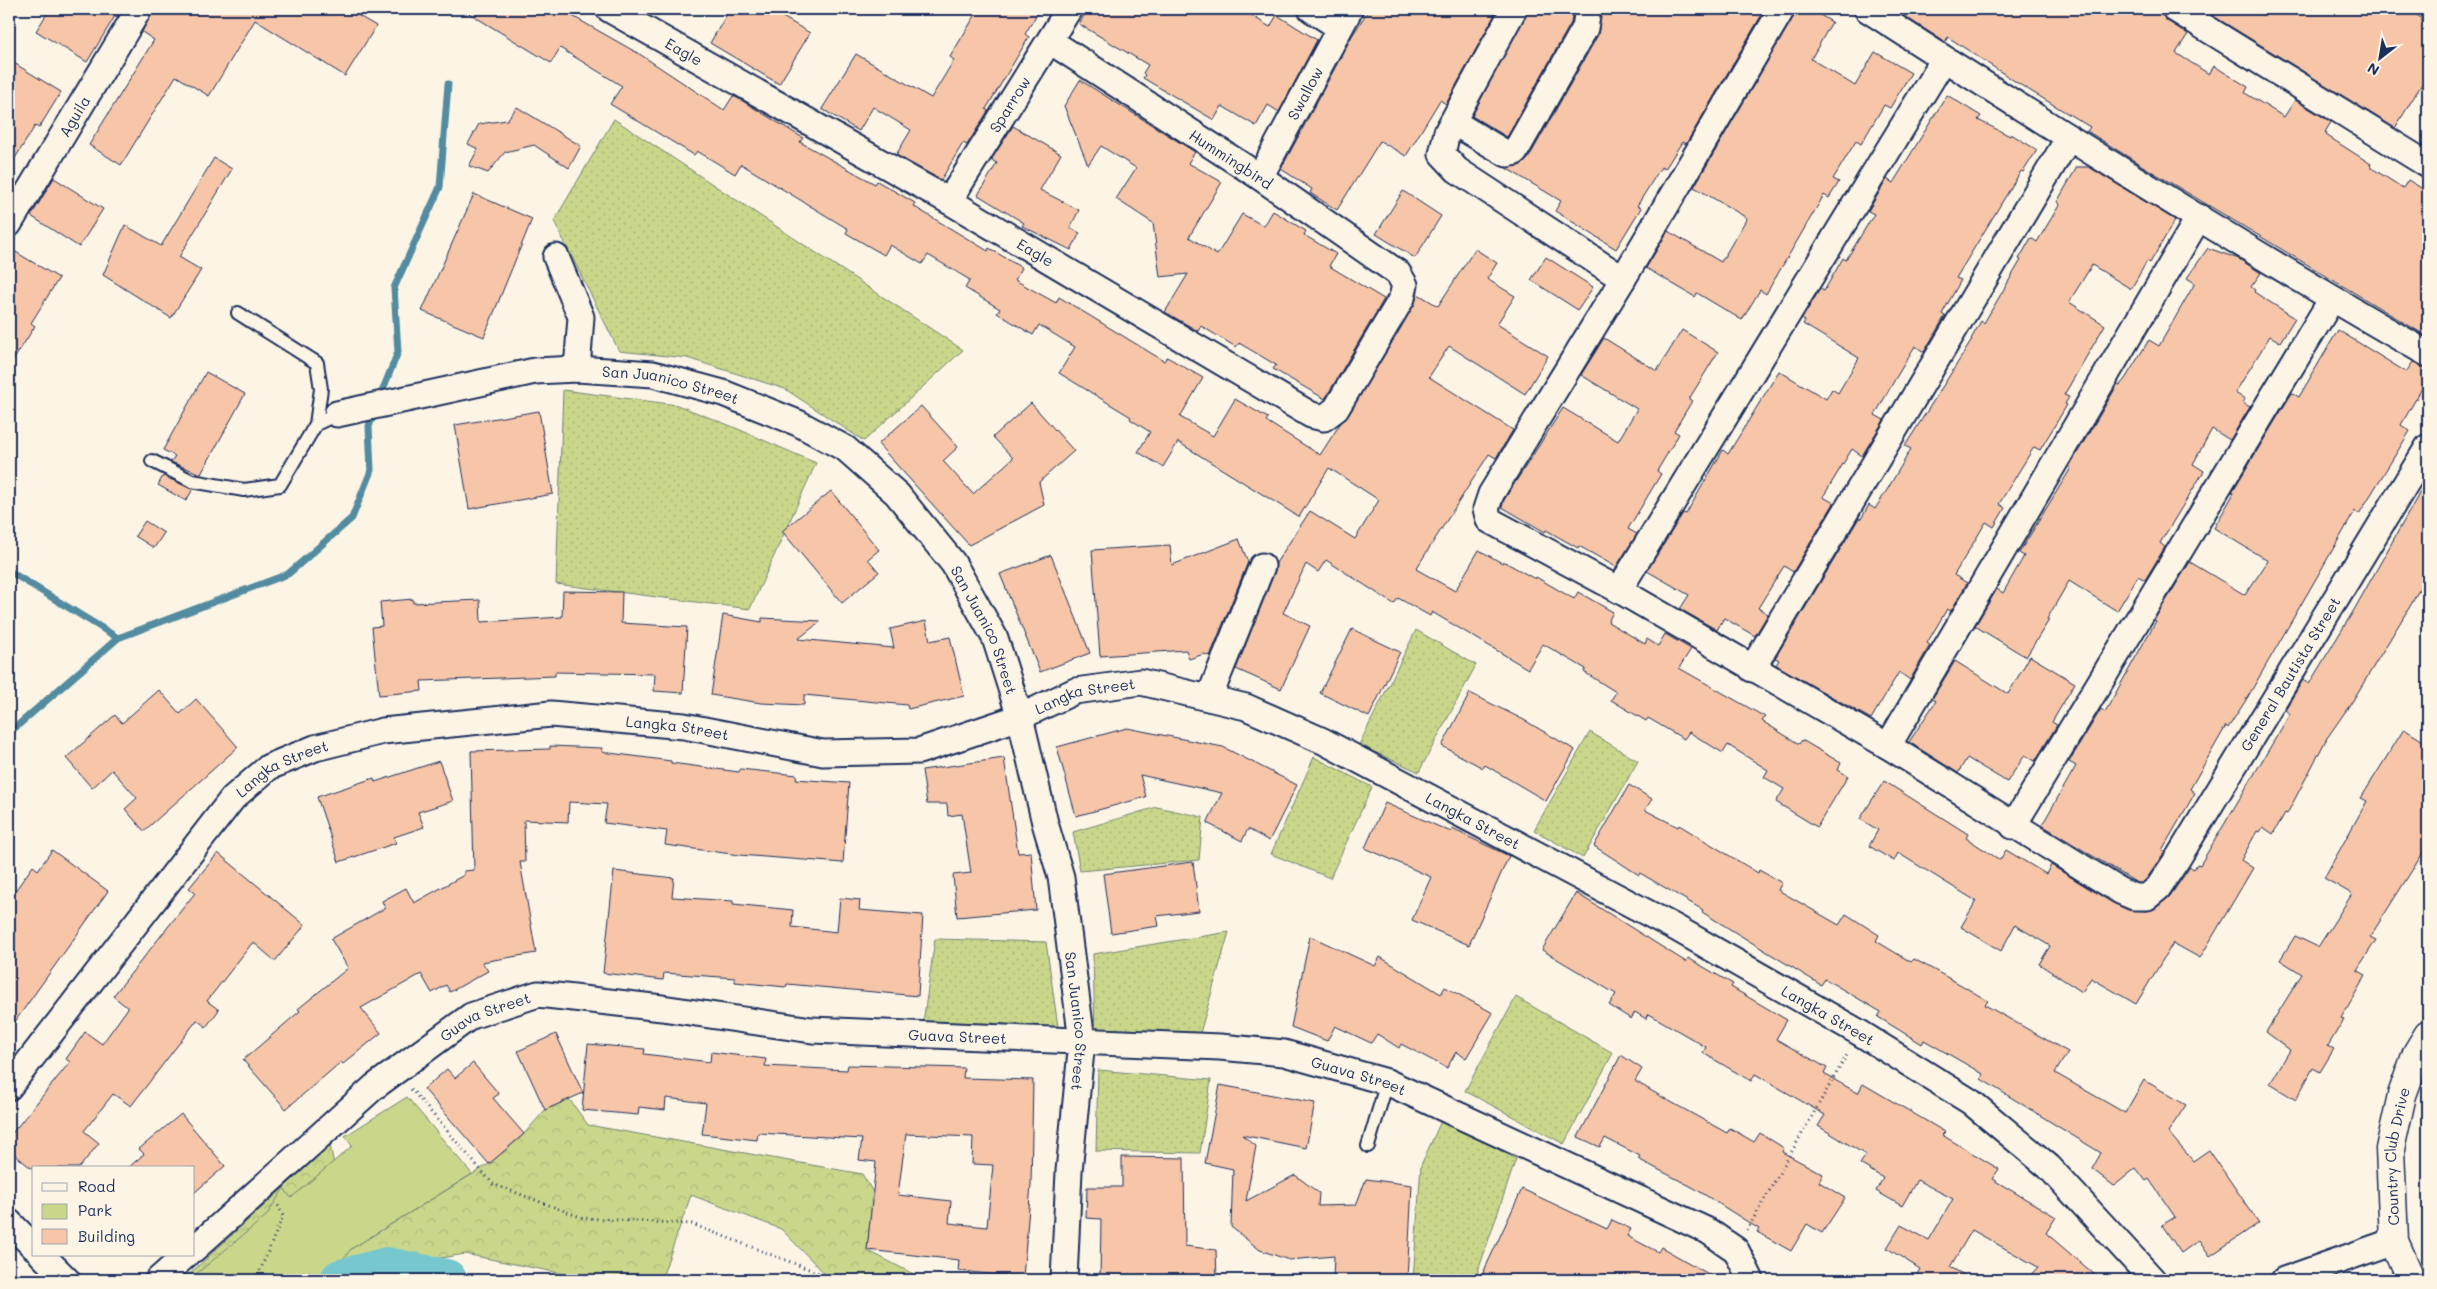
<svg xmlns="http://www.w3.org/2000/svg" width="2437" height="1289" font-family="Mali,sans-serif">
	<style>
		.grass { fill: url(#grass-dots); stroke: #728374 }
		.forest { fill: url(#forest-crowns); stroke: #728374 }
		.park { fill: #cad78b; stroke: #728374 }
		.lines { fill: none; stroke-linecap: round; stroke-linejoin: round }
		.stream { stroke: #528ba1; stroke-width: 7 }
		.river { stroke: #76c8ce; stroke-width: 42 }
		.building { fill: #f7c5a7; stroke: #1b2f5e; fill-rule: evenodd }
		.lane-casing { stroke: #1b2f5e; stroke-width: 16 }
		.street-casing { stroke: #1b2f5e; stroke-width: 29 }
		.secondary-casing { stroke: #1b2f5e; stroke-width: 31 }
		.path { stroke: #1b2f5e; stroke-width: 3; stroke-dasharray: 1 4; stroke-linecap: butt }
		.lane { stroke: #fcf5e5; stroke-width: 12 }
		.street { stroke: #fcf5e5; stroke-width: 25 }
		.secondary { stroke: #fcf5e5; stroke-width: 28 }
		.labels { text-anchor: middle; dominant-baseline: central; stroke-width: 4; stroke-linejoin: round; paint-order: stroke }
		.street-label { font-size: 15px; fill: #1b2f5e; stroke: #fcf5e5 }
	</style>
	<defs>
		<pattern id="grass-dots" width="8" height="8" patternUnits="userSpaceOnUse" patternTransform="scale(1.25)"><rect width="8" height="8" fill="#cad78b"/><path d="M2 2h.1M6 6h.1" fill="none" stroke="#adb97a" stroke-width="1.8" stroke-linecap="round"/></pattern>
		<pattern id="forest-crowns" width="20" height="18" patternUnits="userSpaceOnUse" patternTransform="scale(1.25)"><rect width="20" height="18" fill="#cad78b"/><path d="M2 6a3 3 0 1 1 6 0M12 15a3 3 0 1 1 6 0" fill="none" stroke="#adb97a"/></pattern>
	</defs>
	<rect width="100%" height="100%" fill="#fcf5e5"/>
	<filter id="ink" filterUnits="userSpaceOnUse"><feTurbulence type="fractalNoise" baseFrequency=".02" numOctaves="2"/><feDisplacementMap in="SourceGraphic" scale="10" xChannelSelector="R" yChannelSelector="G"/><feConvolveMatrix kernelMatrix="1 2 1 2 8 2 1 2 1" color-interpolation-filters="sRGB"/></filter>
	<g filter="url(#ink)">
		<path class="grass" d="M614,119L963,350L864,441L785,389L687,358L619,351L554,221Z
			M563,390L677,405L731,426L816,463L750,609L556,584Z
			M1416,630L1476,665L1419,772L1359,745Z
			M1590,732L1638,761L1583,858L1534,830Z
			M1314,757L1372,787L1330,878L1271,854Z
			M1157,807L1203,817L1199,860L1080,871L1073,832Z
			M1229,932L1198,1040L1095,1035L1093,954Z
			M935,939L1046,942L1058,1027L923,1023Z
			M1516,997L1613,1053L1564,1144L1465,1091Z
			M1098,1070L1211,1080L1200,1153L1096,1151Z
			M1442,1119L1516,1159L1475,1280H1413L1421,1165Z"/>
		<path class="forest" d="M569,1099L588,1125L862,1174L873,1192L867,1250L915,1275L912,1280H831L781,1229L691,1195L661,1280H594L465,1254L329,1277L327,1280H183L330,1145L351,1249L489,1164L524,1134L545,1110Z"/>
		<path class="park" d="M407,1097L472,1174L351,1249L326,1280H189L266,1216L284,1188L291,1198L352,1146L345,1136Z"/>
		<g class="lines">
			<path class="stream" d="M379,399L398,352L394,288L440,187L448,84
				M371,470L369,426L375,412
				M9,571L118,638
				M9,733L118,638L288,574L352,518L370,473"/>
			<path class="river" d="M341,1280L387,1268L446,1280"/>
		</g>
		<path class="building" d="M50,9H122L117,17L115,16L87,62L36,31Z
			M153,9H347L376,26L345,76L255,20L209,96L176,76L121,165L89,145L154,40L142,32Z
			M462,9H560L641,55L724,110L733,96L741,100L803,138L800,142L875,184L877,181L915,203L913,206L988,251L989,248L1022,268L1015,280L1056,303L1059,297L1164,361L1167,357L1203,378L1180,417L1213,436L1235,399L1268,418L1266,421L1320,455L1340,424L1348,416L1414,305L1418,294L1438,306L1475,249L1497,263L1487,279L1515,296L1497,324L1548,356L1525,394L1449,346L1429,377L1513,430L1496,458L1489,454L1416,569L1455,591L1479,550L1502,563L1503,561L1535,579L1536,577L1574,599L1578,592L1613,612L1608,622L1645,644L1647,639L1658,646L1665,634L1691,649L1679,668L1765,717L1762,721L1799,744L1802,740L1841,763L1838,770L1848,776L1817,827L1776,802L1784,789L1764,777L1768,770L1728,745L1723,753L1689,732L1684,739L1648,718L1646,721L1611,700L1616,692L1584,672L1586,669L1543,644L1528,669L1432,612L1430,616L1398,598L1394,604L1326,560L1318,572L1306,564L1283,613L1310,626L1281,689L1236,669L1275,571L1276,563L1310,511L1355,539L1379,500L1329,468L1299,517L1178,442L1163,467L1138,452L1150,432L1130,419L1131,417L1059,373L1075,347L1039,325L1033,335L997,313L1000,309L965,288L970,280L928,255L922,264L890,245L884,255L846,233L848,229L741,164L735,174L697,151L694,155L610,104L622,86L560,48L551,63Z
			M730,9H769L810,33L779,84L710,43Z
			M979,9H1040L1025,34L1029,37L986,109L988,111L967,145L963,143L941,180L896,155L911,130L873,107L859,131L822,109L856,54L931,98L954,60L950,57Z
			M1088,9H1241L1270,27L1277,15L1317,40L1279,112L1268,105L1256,126L1222,106L1214,120L1143,78L1145,75L1143,73L1148,65L1079,24Z
			M1369,9H1498L1446,104L1440,100L1406,156L1380,141L1337,210L1310,193L1312,189L1281,169L1352,36Z
			M1528,9H1573L1571,23L1507,137L1472,116Z
			M1602,9H1765L1686,144L1682,142L1665,169L1661,167L1637,206L1641,208L1616,249L1555,211L1561,201L1506,168L1519,166L1528,159L1598,35Z
			M1796,9H1810L1832,22L1811,59L1855,86L1875,52L1911,73L1890,108L1884,105L1861,144L1856,141L1833,179L1839,182L1829,198L1824,195L1766,294L1760,290L1742,320L1697,293L1695,297L1646,268L1668,231L1721,262L1747,218L1694,187L1794,16Z
			M1893,9H2161L2162,15L2167,21L2188,34L2176,53L2209,74L2214,66L2248,87L2245,93L2284,117L2295,100L2331,122L2325,132L2327,133L2326,135L2371,164L2370,167L2403,188L2408,180L2428,192V337L2141,165L2087,131L2090,127L2019,84L1948,37L1945,42Z
			M2202,9H2407L2428,22V74L2395,128Z
			M9,60L61,92L39,128L35,126L9,168Z
			M1080,80L1195,152L1188,163L1222,182L1189,237L1217,255L1242,214L1264,226L1273,211L1306,231L1304,235L1336,254L1329,266L1384,299L1325,399L1273,369L1276,365L1239,343L1236,347L1201,326L1198,331L1165,312L1188,274L1160,277L1153,223L1116,199L1136,168L1101,146L1088,165L1064,106Z
			M1947,95L1981,116L1978,120L2010,136L2011,134L2037,150L2023,172L2021,171L1956,278L1961,280L1942,314L1945,316L1924,352L1915,346L1894,381L1875,415L1884,420L1866,449L1862,456L1852,449L1823,497L1834,503L1793,572L1784,566L1758,608L1768,614L1755,636L1724,618L1717,630L1680,609L1689,595L1647,571L1683,513L1686,514L1723,450L1728,454L1779,371L1826,399L1832,389L1838,393L1859,358L1803,324L1805,321L1802,319L1820,289L1824,291L1843,258L1846,260L1874,214L1868,211L1880,191L1887,179L1893,183Z
			M517,107L581,146L569,168L534,145L505,152L488,173L469,166L478,149L468,144L479,124L507,120Z
			M1013,126L1061,154L1040,190L1079,210L1070,228L1080,233L1071,250L1022,226L1024,223L978,195L997,163L991,160Z
			M214,158L232,169L179,257L201,270L171,318L103,275L125,225L161,246Z
			M2077,167H2089L2175,220L2150,263L2147,261L2131,289L2092,265L2069,302L2105,325L2064,395L2069,397L2065,404L2067,405L2040,450L2034,447L1999,504L2005,508L1994,527L1986,522L1954,575L1967,583L1951,611L1947,609L1927,643L1930,645L1910,680L1899,672L1871,719L1776,665L1779,660L1775,658L1859,518L1861,519L1869,505L1875,509L1887,490L1911,449L1905,446L1972,340L1971,339L1981,321L1984,323L2021,260L2019,259L2031,238L2037,242L2060,204L2057,202Z
			M54,178L103,209L79,247L31,216Z
			M1403,191L1441,216L1415,258L1376,234Z
			M474,194L532,219L484,337L422,311Z
			M9,248L59,278L31,323L35,326L9,367Z
			M2208,248L2239,259L2261,273L2251,287L2255,290L2254,292L2295,318L2280,342L2270,336L2235,393L2245,399L2243,403L2250,407L2230,440L2212,429L2193,464L2204,471L2160,543L2165,547L2145,580L2138,576L2117,611L2069,581L2047,619L2049,620L2026,657L1975,626L1997,589L2003,593L2024,556L2019,553L2071,468L2069,467L2118,384L2120,385L2125,379L2149,340L2159,346L2195,283L2187,278Z
			M1546,257L1593,287L1578,310L1531,280Z
			M1682,330L1718,352L1689,399L1692,401L1674,431L1679,434L1657,471L1661,474L1628,529L1637,534L1616,567L1579,546L1578,548L1546,530L1545,532L1502,507L1504,500L1563,408L1618,441L1637,409L1581,375L1604,338L1657,371Z
			M2338,330L2406,372L2413,362L2428,368L2423,381L2425,383L2401,425L2410,431L2359,514L2355,511L2246,700L2228,728L2226,726L2190,789L2195,793L2162,850L2165,852L2147,878L2142,883H2137L2042,825L2076,766L2069,762L2101,709L2105,712L2156,621L2154,620L2190,562L2245,595L2268,561L2214,528L2234,493L2232,492L2292,393L2299,397Z
			M206,372L245,394L201,474L171,462L175,456L163,450Z
			M1031,403L1074,451L1039,482L1044,505L969,545L878,444L921,406L958,447L943,461L973,494L1013,458L993,437Z
			M539,411L553,494L469,509L455,425Z
			M163,476L193,489L186,501L158,485Z
			M2428,478V572L2412,603L2352,702L2327,738L2287,814L2285,813L2273,834L2263,827L2260,832L2257,831L2241,860L2253,868L2200,958L2173,943L2136,1004L2091,978L2082,992L2039,964L2050,946L2015,925L2001,951L1961,927L1976,901L1898,853L1894,861L1869,846L1878,830L1860,819L1884,781L1968,834L1966,838L2000,860L2006,850L2046,874L2051,865L2113,903L2128,910L2147,911L2156,908L2170,896L2190,867L2194,869L2197,864L2200,865L2290,714L2285,710L2287,706L2303,680L2309,684L2354,610Z
			M831,491L879,550L868,559L879,572L842,603L782,531Z
			M145,521L164,533L154,548L135,536Z
			M1239,539L1248,562L1210,656L1204,654L1189,659L1186,650L1100,656L1092,550L1170,545L1172,565Z
			M1051,555L1090,653L1040,672L1000,574Z
			M563,591L622,592L621,623L687,627L683,693L654,691L655,674L555,672V676L421,681L422,691L379,695L372,627L382,626L380,602L413,599V603L480,600L481,622L562,617Z
			M723,615L762,622V618L821,621L798,639L894,648L890,629L926,621L930,641L950,637L964,696L908,709L907,705L804,695V705L761,703L711,695Z
			M1352,629L1400,652L1369,717L1320,693Z
			M2030,656L2075,683L2052,722L2057,725L2035,761L2025,755L2007,782L1967,758L1958,773L1909,742L1936,701L1932,699L1955,661L2008,694Z
			M159,690L180,714L196,699L238,747L144,831L125,809L137,798L112,770L92,788L66,758L115,715L122,723Z
			M1470,693L1524,720L1575,750L1546,801L1485,765L1483,768L1442,746Z
			M1127,728L1223,747L1297,785L1269,841L1248,829L1242,841L1207,823L1222,793L1140,775L1146,797L1076,816L1057,747Z
			M2404,729L2428,744V845L2370,937L2376,940L2357,970L2366,975L2341,1018L2344,1019L2328,1046L2334,1049L2320,1072L2313,1068L2296,1100L2270,1084L2290,1050L2266,1032L2302,974L2280,960L2295,936L2318,947L2352,894L2324,878L2367,801L2361,798Z
			M550,746L602,748V752L671,761V763L739,772L740,769L797,775L796,779L849,783L843,863L739,855L665,845L667,831L604,823L607,804L569,802L568,822L524,820L525,862H520L536,953L482,962L488,971L450,992L446,985L432,993L421,974L361,1008L381,1033L343,1064L341,1062L286,1109L243,1060L300,1011L298,1009L348,968L331,939L385,908L382,901L406,888L414,903L464,875V871L474,870L471,751L550,749Z
			M1004,758L1018,853L1031,852L1036,910L957,917L953,875L971,873L962,814L948,816L947,804H927L922,770Z
			M439,761L453,801L418,812L424,827L394,837L396,843L339,862L317,797L374,778L375,782Z
			M1629,785L1652,799L1645,810L1678,827L1679,825L1758,873L1759,870L1782,883L1778,890L1839,925L1846,914L1879,935L1876,941L1911,962L1914,959L1963,986L1988,1001L1985,1005L2068,1052L2055,1073L2125,1113L2144,1080L2186,1105L2168,1132L2193,1161L2209,1150L2259,1223L2210,1256L2199,1240L2181,1253L2162,1225L2175,1217L2149,1179L2146,1181L2136,1168L2114,1186L2092,1169L2101,1153L1981,1079L1983,1074L1924,1040L1922,1044L1878,1017L1881,1012L1825,979L1821,985L1702,912L1703,910L1640,873L1639,875L1594,846Z
			M1385,803L1451,832L1452,829L1509,856L1469,945L1412,920L1431,877L1365,848Z
			M52,850L108,891L9,1030V899L33,866L38,870Z
			M218,853L305,925L275,961L253,942L207,1001L219,1010L206,1027L197,1020L131,1106L113,1094L84,1131L99,1143L79,1168H31L9,1150V1137L70,1062L66,1059L85,1032L102,1044L128,1008L113,996L195,893L189,888Z
			M1193,862L1199,911L1157,916L1159,926L1111,933L1103,874Z
			M614,871L674,878L672,897L733,901V904L793,910L792,927L837,932L840,898L860,900L859,910L923,915L918,996L787,984L786,987L735,982V978L664,973L663,980L603,973Z
			M1576,893L1686,962L1688,958L1733,984L1731,987L1787,1020L1776,1039L1827,1068L1824,1074L1858,1093L1863,1084L1945,1132L1942,1135L1999,1169L1992,1179L2056,1217L2046,1233L2101,1280H2026L2038,1267L1972,1230L1950,1267L1973,1280H1914L1920,1269L1887,1248L1901,1225L1929,1240L1953,1199L1917,1180L1902,1206L1876,1191L1883,1178L1860,1164L1866,1155L1818,1126L1825,1115L1755,1074L1751,1081L1703,1053L1706,1047L1649,1014L1646,1019L1635,1012L1631,1019L1609,1005L1616,994L1542,950Z
			M1310,936L1375,966L1380,957L1441,994L1445,987L1493,1013L1466,1058L1456,1052L1447,1068L1401,1044L1399,1048L1377,1034L1371,1043L1335,1026L1327,1041L1291,1027Z
			M556,1034L583,1093L545,1110L518,1051Z
			M588,1044L645,1049L644,1054L710,1062L711,1052L766,1059L765,1066L847,1070L848,1065L964,1068L963,1078L1033,1080L1031,1185L1023,1277L958,1271L959,1260L867,1250L876,1162L859,1160L862,1139L758,1133L757,1140L702,1134L706,1103L666,1098L665,1110L639,1107L638,1115L582,1110ZM906,1134L973,1137L972,1164L993,1165L987,1227L949,1223L951,1201L898,1195Z
			M1621,1055L1642,1069L1635,1081L1662,1097L1727,1133L1730,1128L1754,1142L1760,1133L1784,1148L1782,1152L1823,1174L1819,1182L1845,1198L1822,1233L1807,1224L1791,1251L1757,1232L1759,1229L1694,1188L1638,1159L1640,1156L1605,1138L1600,1147L1578,1137Z
			M473,1063L499,1094L493,1098L524,1134L489,1164L424,1089L447,1069L455,1078Z
			M1220,1085L1315,1103L1306,1148L1242,1135L1256,1146L1246,1201L1295,1175L1319,1193L1318,1206L1356,1205L1366,1179L1412,1185L1407,1280H1333L1334,1256L1289,1260L1260,1250L1231,1227L1233,1169L1205,1163Z
			M181,1114L225,1166L194,1193V1168H128L144,1154L139,1149Z
			M1122,1157L1184,1158L1185,1246L1216,1250L1217,1280L1100,1278L1101,1219L1086,1218L1087,1187H1122Z
			M1522,1189L1607,1229L1612,1220L1631,1229L1627,1236L1658,1252L1661,1247L1719,1280H1499L1483,1273Z"/>
		<g class="lines">
			<defs>
				<path id="lane" d="M238,313L317,363L321,389L316,424
					M152,461L192,481L244,490L280,485L316,424L337,414
					M1368,1146L1387,1082"/>
				<g id="street">
					<path id="s1" d="M609,9L949,201L1311,415L1324,418L1336,409L1402,298L1405,285L1398,273L1260,177L1050,41"/>
					<path d="M1311,9L1339,27"/>
					<path d="M1514,9L1447,132L1442,154L1457,170L1623,279"/>
					<path id="s2" d="M1782,9L1623,279L1491,494L1486,509L1489,520L1619,590L1888,746L2120,891L2134,897H2147L2158,888L2178,858L2428,447"/>
					<path d="M1867,9C2051,128 2238,245 2428,354"/>
					<path d="M2175,9L2428,165"/>
					<path d="M1453,122L1507,154L1515,152L1585,28L1588,9"/>
					<path id="s3" d="M1260,177L1350,9"/>
					<path id="s4" d="M949,201L1069,9"/>
					<path id="s5" d="M9,224L139,9"/>
					<path d="M556,257L581,317L577,369"/>
					<path id="s6" d="M337,414L535,371L577,369L653,374L723,393L798,423L846,449L897,494L953,563L995,638L1020,717L1045,823L1061,877L1082,1041L1069,1171L1064,1280"/>
					<path d="M1619,590L1944,59"/>
					<path d="M1752,669L2068,139"/>
					<path d="M1209,698L1262,566"/>
					<path d="M1888,746L2199,217"/>
					<path d="M2013,826L2332,299"/>
					<path id="s7" d="M9,1087L233,798L269,767L315,748L383,731L551,714L684,726L823,753L919,751L1020,717L1075,691L1141,682L1246,707L1323,741L1676,928L1860,1033L1971,1102L2049,1167L2153,1280"/>
					<path d="M9,1222L34,1247"/>
					<path id="s8" d="M194,1249L374,1087L471,1016L538,994L662,1008L812,1030L1220,1047L1284,1053L1387,1082L1708,1231L1736,1250L1751,1280"/>
					<path d="M42,1255L67,1280"/>
					<path d="M158,1280L186,1255"/>
					<path d="M2284,1280L2394,1241"/>
				</g>
				<g id="secondary">
					<path id="s9" d="M2411,1280L2394,1241L2390,1149L2402,1095L2417,1053L2428,1035"/>
				</g>
			</defs>
			<use href="#lane" class="lane-casing"/>
			<use href="#street" class="street-casing"/>
			<use href="#secondary" class="secondary-casing"/>
			<path class="path" d="M411,1089L493,1184L583,1218L692,1224L837,1280
				M1747,1230L1848,1053
				M256,1280L283,1216L278,1205"/>
			<use href="#lane" class="lane"/>
			<use href="#street" class="street"/>
			<use href="#secondary" class="secondary"/>
		</g>
	</g>
	<g class="labels">
		<g class="street-label">
			<text stroke="none"><textPath href="#s1" startOffset="86">Eagle</textPath></text>
			<text stroke="none"><textPath href="#s3" startOffset="95">Swallow</textPath></text>
			<text stroke="none"><textPath href="#s4" startOffset="114">Sparrow</textPath></text>
			<text stroke="none"><textPath href="#s5" startOffset="126">Aguila</textPath></text>
			<text transform="translate(1231 159) rotate(33)">Hummingbird</text>
			<text stroke="none"><textPath href="#s1" startOffset="491">Eagle</textPath></text>
			<text stroke="none"><textPath href="#s6" startOffset="340">San Juanico Street</textPath></text>
			<text stroke="none"><textPath href="#s6" startOffset="760">San Juanico Street</textPath></text>
			<text stroke="none"><textPath href="#s2" startOffset="1619">General Bautista Street</textPath></text>
			<text stroke="none"><textPath href="#s7" startOffset="1249">Langka Street</textPath></text>
			<text stroke="none"><textPath href="#s7" startOffset="829">Langka Street</textPath></text>
			<text stroke="none"><textPath href="#s7" startOffset="424">Langka Street</textPath></text>
			<text stroke="none"><textPath href="#s7" startOffset="1669">Langka Street</textPath></text>
			<text stroke="none"><textPath href="#s7" startOffset="2074">Langka Street</textPath></text>
			<text stroke="none"><textPath href="#s8" startOffset="375">Guava Street</textPath></text>
			<text stroke="none"><textPath href="#s6" startOffset="1165">San Juanico Street</textPath></text>
			<text stroke="none"><textPath href="#s8" startOffset="855">Guava Street</textPath></text>
			<text stroke="none"><textPath href="#s8" startOffset="1260">Guava Street</textPath></text>
			<text stroke="none"><textPath href="#s9" startOffset="128">Country Club Drive</textPath></text>
		</g>
	</g>
	<rect width="2437" height="1289" fill="none" stroke="#fcf5e5" stroke-width="30"/>
	<rect x="15" y="15" width="2407" height="1259" fill="none" stroke="#1b2f5e" stroke-width="2" filter="url(#ink)"/>
	<rect x="32" y="1166" width="162" height="90" fill="#fcf5e5" stroke="#a2a6af"/>
	<rect x="42" y="1183" width="25" height="8" fill="#fcf5e5" stroke="#a2a6af"/>
	<text x="78" y="1192" font-size="15" fill="#1b2f5e">Road</text>
	<rect x="42" y="1204" width="25" height="15" fill="#cad78b" stroke="#a2a6af"/>
	<text x="78" y="1216" font-size="15" fill="#1b2f5e">Park</text>
	<rect x="42" y="1229" width="25" height="15" fill="#f7c5a7" stroke="#a2a6af"/>
	<text x="78" y="1242" font-size="15" fill="#1b2f5e">Building</text>
	<g transform="translate(2380 58) rotate(211)" stroke="#fcf5e5" stroke-width="4" paint-order="stroke">
	<path d="M0-4L9 19L0 12L-9 19Z" fill="#1b2f5e"/>
	<text y="-8" font-size="14" font-weight="bold" text-anchor="middle" fill="#1b2f5e">N</text>
	</g>
</svg>
